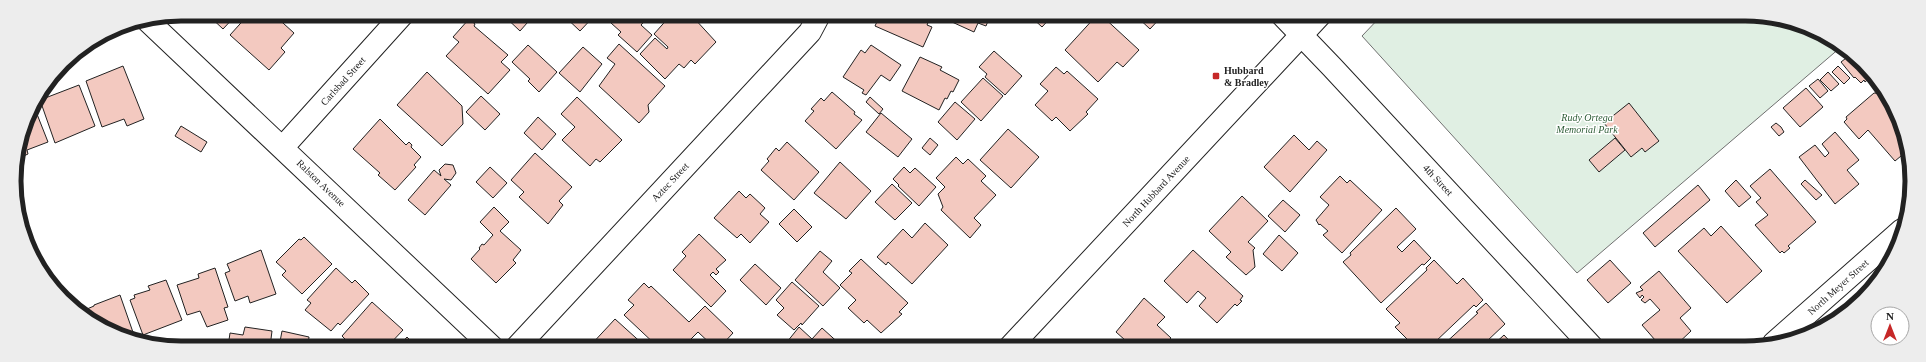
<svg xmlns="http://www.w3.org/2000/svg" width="1926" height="362" font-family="Georgia,serif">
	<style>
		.green { fill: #e0efe3; stroke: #6f6f6f }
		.building { fill: #f3c9c0; stroke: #222 }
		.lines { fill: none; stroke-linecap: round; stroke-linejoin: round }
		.minor-casing { stroke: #222; stroke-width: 24 }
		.tertiary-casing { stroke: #222; stroke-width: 24 }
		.secondary-casing { stroke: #222; stroke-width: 24 }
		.minor { stroke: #fff; stroke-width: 22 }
		.tertiary { stroke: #fff; stroke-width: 22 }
		.secondary { stroke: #fff; stroke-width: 22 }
		.poi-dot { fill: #c62828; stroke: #fff; stroke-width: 1.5 }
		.labels { text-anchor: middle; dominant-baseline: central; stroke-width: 3; stroke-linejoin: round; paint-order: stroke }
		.poi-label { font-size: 10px; font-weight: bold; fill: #222; stroke: #fff; text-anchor: start }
		.street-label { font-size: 10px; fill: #222; stroke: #fff }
		.park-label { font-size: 10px; font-style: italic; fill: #2f5e38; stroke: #fff }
		.rim { fill: none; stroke: #222; stroke-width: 5 }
	</style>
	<rect width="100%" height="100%" fill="#fff"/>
	<path class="green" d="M1382,15H1767L1828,36L1841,47L1577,273L1362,36Z"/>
	<path class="building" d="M207,14H237L223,29Z
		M249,14H273L294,33L281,48L285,52L269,70L230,35Z
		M316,14H324L320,18Z
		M502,14H535L520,31Z
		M562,14H594L595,15L580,31Z
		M597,14H610L605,21Z
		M619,14L649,16L641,25L652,35L637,52L618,35L621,32L611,23Z
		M673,14H686L691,19L693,17L716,42L695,64L691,60L684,68L679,64L665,79L640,54L655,38L667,49L668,47L654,34L670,16L672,18L674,16Z
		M880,15H931L927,25L932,27L923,47L875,26Z
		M955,15H986L990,16L986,26L978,23L974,32L952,22Z
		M1029,15H1053L1042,27Z
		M1097,15H1101L1139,50L1123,67L1117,62L1098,82L1065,50Z
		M1135,15H1163L1150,29Z
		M469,19L475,24L474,26L508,55L501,62L510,70L488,94L446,56L459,42L453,37Z
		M619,44L665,86L648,105L649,112L639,123L599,86L615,64L607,58Z
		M528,45L557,72L539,92L528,81L530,79L512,62Z
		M871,45L901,65L890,81L881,75L866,95L862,93L864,90L843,77L861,50L865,53Z
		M583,47L602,64L580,92L559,73Z
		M82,50L64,70L60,67L63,63Z
		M994,51L1022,76L1005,95L985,77L987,74L979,67Z
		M1850,55L1873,75L1865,82L1864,80L1861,83L1855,77L1854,78L1841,62Z
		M920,57L942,67L940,70L959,80L953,92L951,91L947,99L945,98L939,110L902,91Z
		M123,66L144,119L127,126L124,119L102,127L86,81Z
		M1838,66L1850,78L1844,84L1832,72Z
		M1056,67L1064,74L1067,71L1098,99L1086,112L1088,114L1070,131L1056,117L1052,121L1035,105L1048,91L1040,84Z
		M427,72L462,106L463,124L442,146L397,105Z
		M1828,72L1839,84L1831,91L1820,80Z
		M983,78L1003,96L981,121L961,102Z
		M1818,79L1828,91L1820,98L1809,86Z
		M79,85L95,126L55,143L40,100Z
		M1806,88L1823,107L1800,127L1783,108Z
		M832,92L855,112L854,114L862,120L836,149L805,121L814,111L811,109L821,98L824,101Z
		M1874,93L1885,94L1906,138L1907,151L1895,161L1868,130L1859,139L1844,122L1847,119L1846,117Z
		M481,96L500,114L485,130L466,112Z
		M577,97L622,140L600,162L596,159L590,166L562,140L575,127L561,114Z
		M870,97L883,109L879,114L866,102Z
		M955,102L975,119L957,140L938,122Z
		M1629,103L1659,141L1645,152L1642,148L1631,157L1604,123Z
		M33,104L48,142L27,150L28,154L17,159Z
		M881,113L912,139L898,157L866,132Z
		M538,117L556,134L542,150L524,133Z
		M380,119L406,145L409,142L412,145L411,147L421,157L414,165L416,167L395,190L378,175L380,173L353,149Z
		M1776,123L1781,127L1784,132L1779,136L1771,127Z
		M181,126L207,142L201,152L175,136Z
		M1008,129L1039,157L1011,188L980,160Z
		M1835,132L1859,160L1847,170L1859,184L1835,204L1799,157L1815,145L1825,157L1829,153L1822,144Z
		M1294,135L1309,150L1317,141L1327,150L1290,192L1264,167Z
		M930,138L938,145L930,155L922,148Z
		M1615,138L1625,150L1599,172L1589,160Z
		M787,142L819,172L794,200L761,170L769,161L767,159L776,148L779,151Z
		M535,153L572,187L559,201L563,205L548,224L519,197L524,192L511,180Z
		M956,157L963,164L968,159L986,176L981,181L996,195L974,218L981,225L970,238L941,210L943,207L938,194L945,187L936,178Z
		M840,162L871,191L846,219L814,193Z
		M445,164L453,165L456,173L451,180L444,179L451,185L425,215L408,200L434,170L441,176L439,170Z
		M490,167L507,183L493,198L476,182Z
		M904,167L910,173L915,168L936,187L919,206L898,186L899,185L893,179Z
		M1770,169L1816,222L1788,246L1790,248L1784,253L1782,251L1780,253L1755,225L1768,215L1756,202L1761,198L1750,186Z
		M1340,176L1347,183L1350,180L1382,210L1342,253L1323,235L1328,231L1320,224L1319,225L1316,220L1329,205L1320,197Z
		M1736,180L1751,197L1739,207L1725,191Z
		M1805,180L1822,195L1816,200L1801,184Z
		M892,184L912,203L895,220L875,202Z
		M1698,185L1710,200L1655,247L1643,233Z
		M739,191L746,198L750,194L765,208L760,214L769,222L750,243L741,234L737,238L714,218Z
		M1242,196L1268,221L1248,242L1255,248L1253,250L1255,267L1246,275L1226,257L1231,252L1209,231Z
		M1283,200L1300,215L1285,232L1268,216Z
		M494,207L509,222L500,231L521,250L513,260L516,263L496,283L471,259L480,249L479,248L482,244L484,245L493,235L480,222Z
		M1396,208L1416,229L1397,247L1402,252L1414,240L1431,258L1424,265L1422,264L1381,303L1343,262L1351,255L1350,253Z
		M794,209L812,227L797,242L779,224Z
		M925,223L948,245L912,284L888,262L886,265L877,257L903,229L912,238Z
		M1721,226L1762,271L1727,303L1678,251L1704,228L1711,236Z
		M699,234L726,260L716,269L719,272L716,275L713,272L710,275L726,291L711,307L673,270L686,256L682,252Z
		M1279,235L1298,253L1282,271L1263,254Z
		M304,237L332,264L302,294L282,275L286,271L276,262L299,239L301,240Z
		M261,250L276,294L250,303L248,296L235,301L225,273L230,271L227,264Z
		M1193,250L1243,296L1240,300L1242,301L1237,306L1235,304L1217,323L1199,306L1206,298L1198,291L1187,303L1164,281Z
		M820,251L832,261L823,272L840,288L823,306L795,280Z
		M861,259L908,303L899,312L902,314L881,333L867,320L864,323L848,308L856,300L840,285L852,273L849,271Z
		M1434,260L1457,284L1463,278L1483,300L1476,307L1474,305L1434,343L1432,342L1427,347H1415L1395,327L1400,323L1386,309L1427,270L1426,268Z
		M1610,260L1631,283L1608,303L1587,280Z
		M755,264L781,288L766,305L740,280Z
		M215,268L228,307L224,308L228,320L207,327L200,311L187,315L177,285L199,278L198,274Z
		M336,268L352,283L355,280L369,294L340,325L338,323L331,331L305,310L311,303L307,300Z
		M1659,271L1691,308L1680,318L1691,331L1673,348H1662L1642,325L1660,310L1650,299L1645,303L1641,300L1644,297L1642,295L1640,298L1636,293L1643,290L1640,287Z
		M166,280L182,320L143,335L130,300L135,298L134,295L150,290L148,286Z
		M792,282L819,306L802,325L801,323L794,330L777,315L784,308L776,300Z
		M644,283L649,288L651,286L689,322L705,306L733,333L720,347H714L698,332L683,347H658L624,315L634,305L628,300Z
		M120,295L135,338L98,326L87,317L89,315L87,309L94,306V305Z
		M1144,298L1165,317L1157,325L1171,338L1163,347H1119L1125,340L1116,332Z
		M372,302L403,330L387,347H353L342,336Z
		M1486,303L1505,324L1486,342L1491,347L1504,335L1515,347H1441L1478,313L1476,312Z
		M615,319L646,347H589Z
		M245,327L272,331L270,347H228L230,333L243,335Z
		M799,327L812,339L822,328L843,347H783Z
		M282,331L309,337L308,345L317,347H279Z
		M407,337L417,347H398Z"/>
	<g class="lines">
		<defs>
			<path id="minor" d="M148,21L492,347
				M283,147L403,14
				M1774,343L1902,230
				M517,347L810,32L819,15"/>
			<path id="tertiary" d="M1282,15L1332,67L1593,348"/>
			<path id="secondary" d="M1010,347L1320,15"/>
		</defs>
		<use href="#minor" class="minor-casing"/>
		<use href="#tertiary" class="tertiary-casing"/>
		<use href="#secondary" class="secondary-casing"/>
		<use href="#minor" class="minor"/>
		<use href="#tertiary" class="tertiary"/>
		<use href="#secondary" class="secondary"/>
	</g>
	<rect class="poi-dot" x="1212" y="72" width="8" height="8" rx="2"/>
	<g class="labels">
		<g class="poi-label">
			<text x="1224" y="70">Hubbard<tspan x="1224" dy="12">&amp; Bradley</tspan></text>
		</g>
		<g class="street-label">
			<text transform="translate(343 81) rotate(-48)">Carlsbad Street</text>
			<text transform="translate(1438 180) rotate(47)">4th Street</text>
			<text transform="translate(670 182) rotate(-47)">Aztec Street</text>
			<text transform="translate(321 183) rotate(44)">Ralston Avenue</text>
			<text transform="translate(1156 191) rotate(-47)">North Hubbard Avenue</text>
			<text transform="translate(1838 287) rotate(-42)">North Meyer Street</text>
		</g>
		<g class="park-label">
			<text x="1587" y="117">Rudy Ortega<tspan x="1587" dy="12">Memorial Park</tspan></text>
		</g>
	</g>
	<path d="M0 0H1926V362H0ZM181 21H1745A160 160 0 0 1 1905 181V181A160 160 0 0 1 1745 341H181A160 160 0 0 1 21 181V181A160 160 0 0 1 181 21Z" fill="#ededed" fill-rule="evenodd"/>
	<path class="rim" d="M181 21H1745A160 160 0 0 1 1905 181V181A160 160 0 0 1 1745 341H181A160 160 0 0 1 21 181V181A160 160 0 0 1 181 21Z"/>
	<g transform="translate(1890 326)"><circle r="19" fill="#ffffff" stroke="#a7a7a7"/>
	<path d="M0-3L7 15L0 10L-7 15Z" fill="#c62828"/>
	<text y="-6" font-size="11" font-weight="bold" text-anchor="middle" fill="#222222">N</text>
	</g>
</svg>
